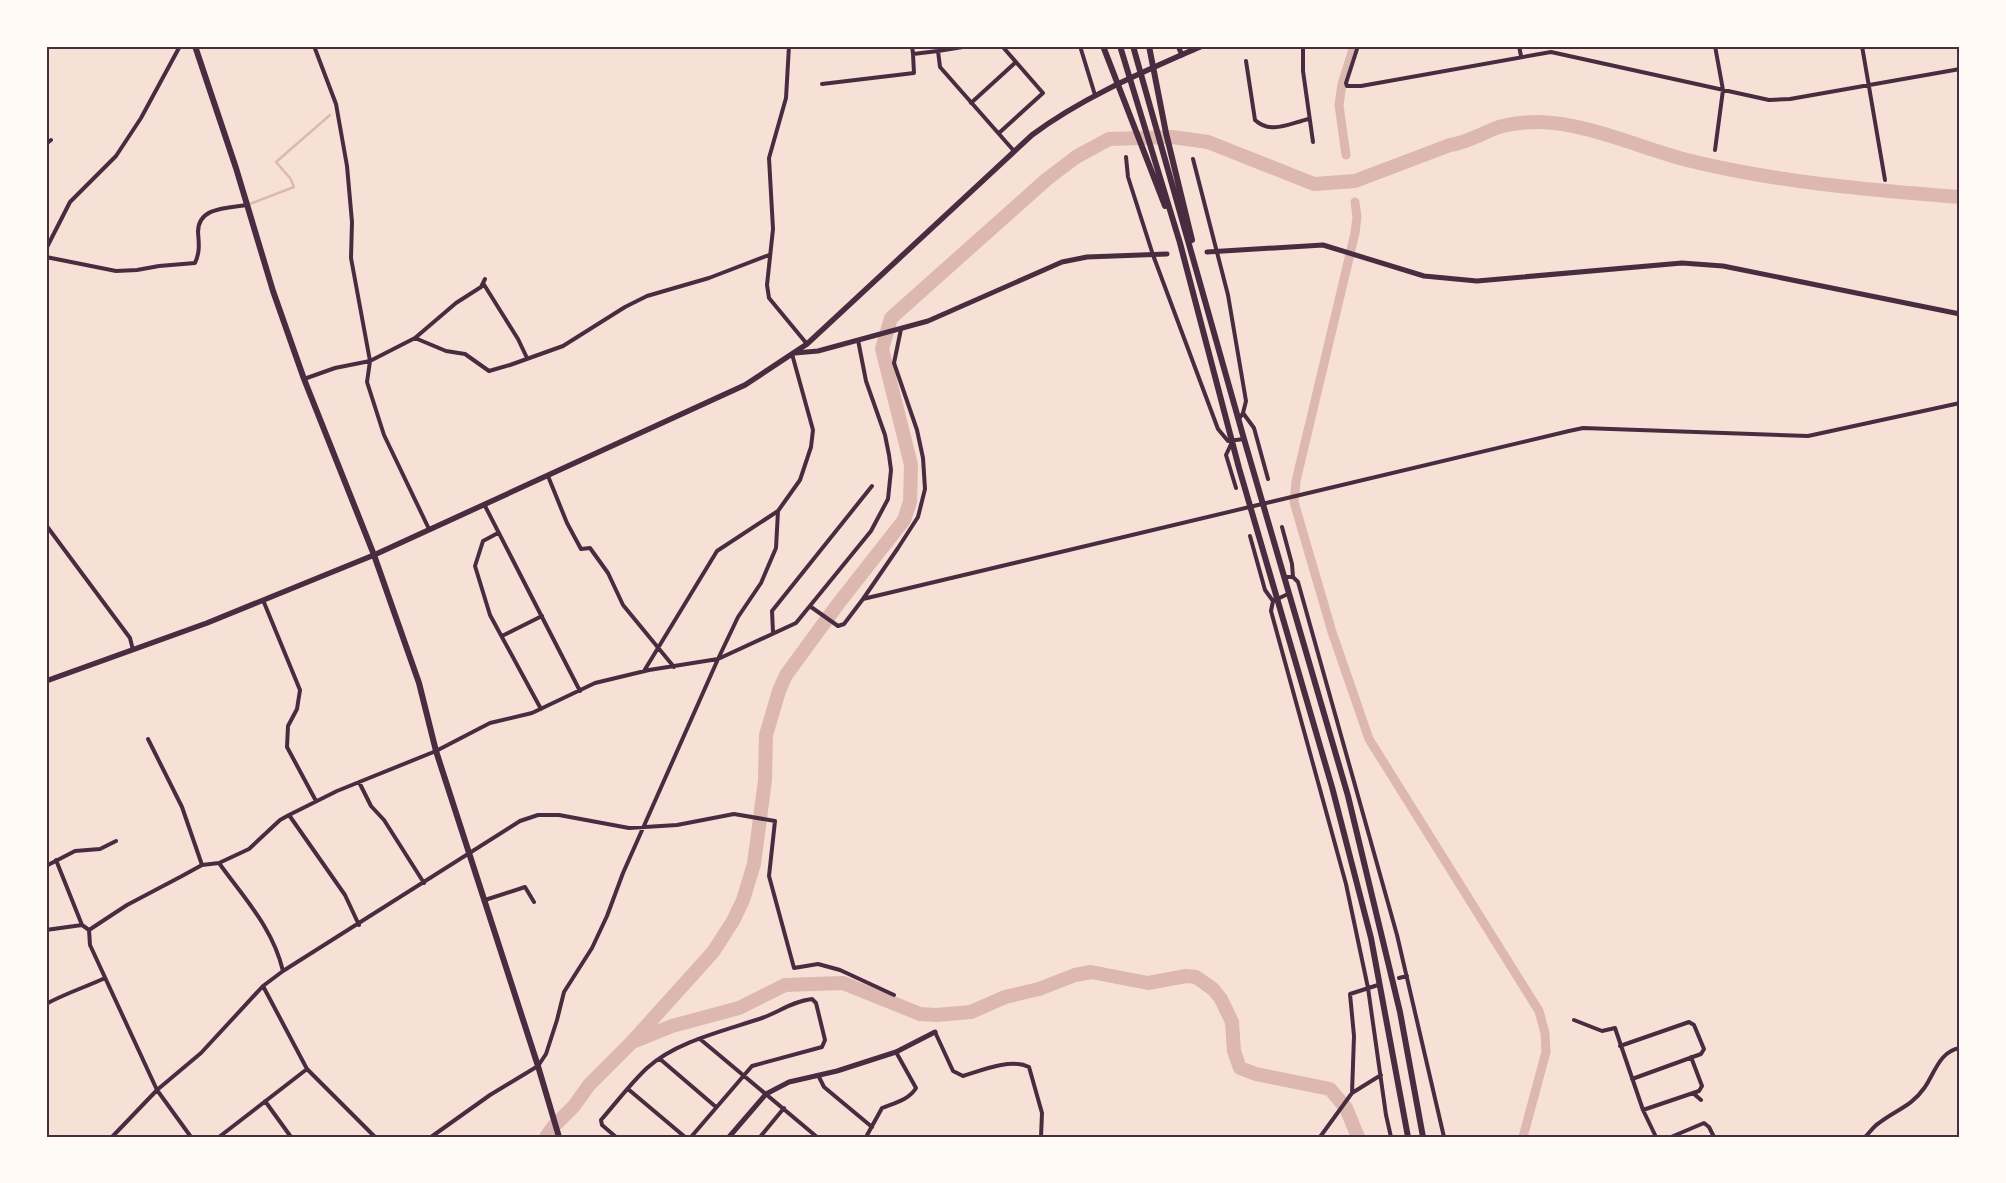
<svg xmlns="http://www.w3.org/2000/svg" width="2006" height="1183" font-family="Lato,sans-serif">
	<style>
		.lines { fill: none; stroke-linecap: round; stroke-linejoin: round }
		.stream { stroke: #dcb8b0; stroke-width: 2.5 }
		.canal { stroke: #dcb8b0; stroke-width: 9 }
		.river { stroke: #dcb8b0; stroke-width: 14 }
		.minor { stroke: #4a2c40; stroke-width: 4 }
		.tertiary { stroke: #4a2c40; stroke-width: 5 }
		.secondary { stroke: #4a2c40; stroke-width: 5.5 }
		.primary { stroke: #4a2c40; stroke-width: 6 }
		.trunk { stroke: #4a2c40; stroke-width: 6 }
		.neatline { fill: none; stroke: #4a2c40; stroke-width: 2 }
	</style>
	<rect width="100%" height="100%" fill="#f7e1d7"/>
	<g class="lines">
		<path class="stream" d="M247,205L294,187L290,178L276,162L330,115"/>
		<path class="canal" d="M1346,155L1339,105L1342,84L1354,46
			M1355,202L1357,217L1355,233L1296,481L1294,502L1332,632L1369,739L1539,1011L1545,1033L1546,1052L1523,1137"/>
		<path class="river" d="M635,1041L672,1026L739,1008L785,985L843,983L920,1014L936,1015L971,1012L1005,997L1039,989L1075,975L1091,972L1148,983L1186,976L1196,977L1213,989L1221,999L1232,1022L1234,1051L1240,1068L1256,1074L1330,1089L1346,1108L1358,1137
			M546,1137L553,1127L574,1106L589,1085L631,1043L713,952L733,921L743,900L754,864L765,780L766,735L779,691L786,675L838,604L904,520L910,502L911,465L882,349L891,318L1047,179L1076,157L1109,139L1172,137L1208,142L1314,184L1355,181L1450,145C1467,143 1482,133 1499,127C1512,123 1526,122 1540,122C1586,123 1641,148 1687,160C1775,182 1869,190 1960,197"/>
		<path class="minor" d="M314,46L336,104L347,166L352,222L351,258L370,361L367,382L384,435L429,529
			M789,46L786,98L769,158L773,229L767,285L769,298L807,344
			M912,46L913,54
			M969,46L938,51L940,67L1014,151
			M1080,46L1095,95
			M1303,46V71L1313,142
			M1358,46L1346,83L1347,86H1361L1551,52L1769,100L1790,99L1960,69
			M1519,46L1521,56
			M1715,46L1723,90L1715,150
			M1862,46L1885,180
			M1246,61L1255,120C1271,135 1290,123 1309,119
			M822,84L914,73L913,54L938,51
			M971,103L1016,62
			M999,133L1043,93L1002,46
			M46,144L51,140
			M1126,157L1128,177L1153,255L1218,429L1228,441L1244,439
			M1193,159L1228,295L1246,401L1243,413L1239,419
			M46,249L70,202L116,156L141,118L180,46
			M46,257L116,271L137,270L159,266L195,263C200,252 199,244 198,232C198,207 227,208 247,205
			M483,283L518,339L527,358
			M415,338L456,303L481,287L485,279
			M304,379L335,368L370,361L415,338L446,351L465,354L489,371L510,365L563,346L625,307L647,296L709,278L769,255
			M1243,413L1254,428L1268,479
			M1232,442L1226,455L1236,488
			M548,476L567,523L581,549L590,548L608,573L623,605L674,667
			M484,504L580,691
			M46,525L130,638L133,650
			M1282,527L1292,564L1293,577
			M498,533L483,541L475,566L490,615L541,709
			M1250,536L1265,590L1273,601
			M1284,577H1293L1298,582L1397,935L1444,1137
			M1288,594L1273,601L1271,611L1346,884L1368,988L1386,1115L1391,1137
			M863,599L1569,431L1583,428L1808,436L1960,403
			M263,600L300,690L297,709L288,726L287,747L316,801
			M811,607L838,626L844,624L863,599L898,548L918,517L925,489L923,458L917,430L894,363L901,329
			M773,632L772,611L872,486
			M502,636L542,616
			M644,671L717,551L778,511
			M148,739L182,807L202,865
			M359,782L371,806L384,820L424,883
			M289,815L345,895L359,925
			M56,860L82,925L89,930
			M219,863C244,898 273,928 283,971
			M46,866L75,851L100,849L116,841
			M485,900L525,887L534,902
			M46,930L82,925
			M1399,978L1407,976
			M263,986L307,1069L375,1137
			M46,1004C66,993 86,987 105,978
			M1574,1020L1602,1031L1615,1028L1643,1110L1656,1137
			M935,1032L953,1071L963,1076C982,1070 1011,1058 1029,1067L1042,1113L1041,1137
			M700,1039L817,1137
			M1620,1046L1689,1022L1694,1025L1704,1049L1701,1054L1632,1079
			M660,1059L716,1107
			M818,1075L824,1087L872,1127
			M628,1089L685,1137
			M1352,1093L1354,1036L1350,994L1378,985
			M1693,1093L1701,1100
			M265,1101L291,1137
			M1643,1110L1699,1091L1702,1086L1691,1057
			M112,1137L157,1090L201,1053L263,986L283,971L520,821L538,815H559L629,828L677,825L734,814L775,821L769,876L794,968L818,964L840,970L894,995
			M191,1137L157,1090L90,945L89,930L127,905L182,876L202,865L219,863L249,849L280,820L289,815L337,791L436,751L490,723L532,713L595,683L649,670L718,659L796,623L871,531L888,499L891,470L889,455L885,435L866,381L858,340
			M219,1137L307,1069
			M431,1137L490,1095L538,1066L546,1054L557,1020L564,992L592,948L607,916L623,873L718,659L738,617L761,583L776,548L778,511L800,480L811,447L813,430L792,354
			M616,1137L602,1125L601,1120C616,1103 630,1084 647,1068C677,1041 724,1031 762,1018C779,1012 793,1001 812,999L816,1003L825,1040L822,1047L752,1066L691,1137
			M760,1137L784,1108
			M866,1137L882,1108C894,1103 909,1100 916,1088L896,1052
			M1320,1137L1352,1093L1381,1075
			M1671,1137L1704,1123L1709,1127L1714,1137
			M1865,1137C1870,1132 1874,1126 1879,1123C1897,1109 1911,1107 1925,1087C1935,1072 1940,1051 1960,1048"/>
		<path class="tertiary" d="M1178,46L1182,55
			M1207,252L1323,245L1424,276L1477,281L1682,263L1723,266L1960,314
			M795,353L818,351L928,321L1062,262L1087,257L1167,254
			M729,1137L766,1094L789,1082L837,1071L896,1052L935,1032"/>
		<path class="secondary" d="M46,681L207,623L374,555L745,385L807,344L1032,135C1083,97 1143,72 1202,46"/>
		<path class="primary" d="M195,46L236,168L273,291L304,379L374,555L419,683L436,751L538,1066L559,1137"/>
		<path class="trunk" d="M1103,46L1165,206
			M1120,46L1180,243L1239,468L1332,787L1371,938L1408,1137
			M1133,46L1244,439L1348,796L1400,1012L1423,1137
			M1149,46L1166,133L1192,240"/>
	</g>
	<rect width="2006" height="1183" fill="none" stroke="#fffaf5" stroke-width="95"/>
	<rect x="48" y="48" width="1910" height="1088" class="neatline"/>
</svg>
